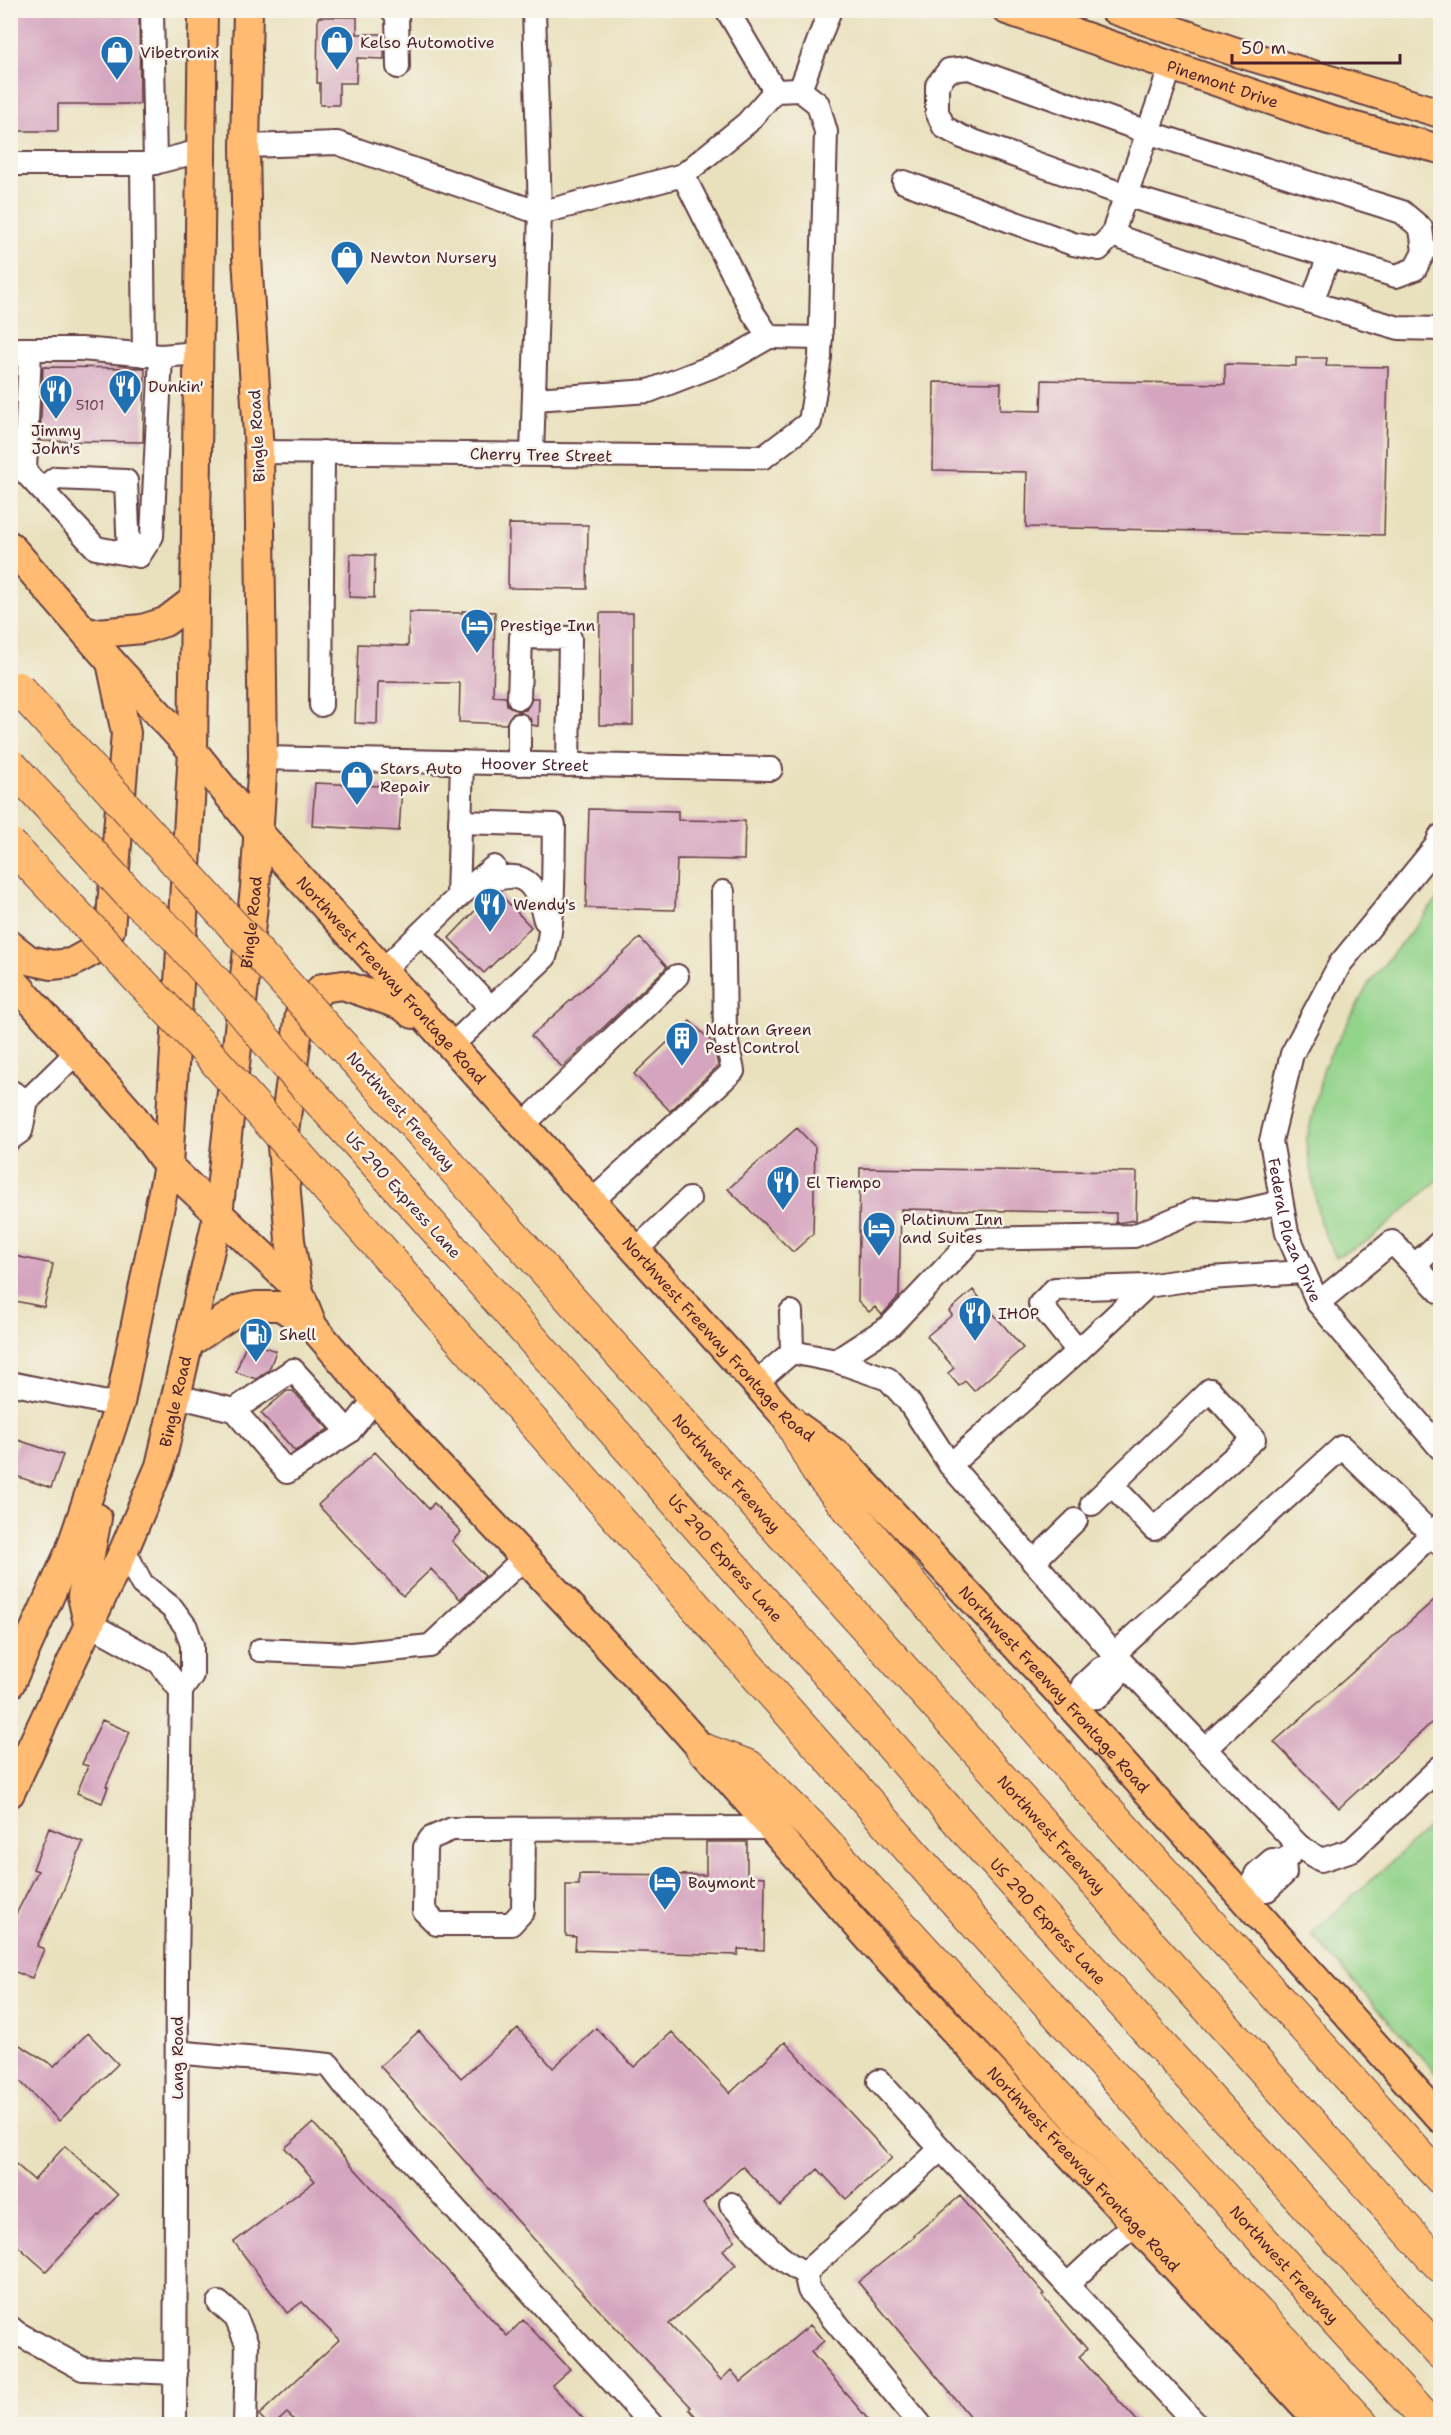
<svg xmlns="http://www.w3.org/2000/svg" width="1451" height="2435" font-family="'Shantell Sans',sans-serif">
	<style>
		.green { fill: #92d38a; stroke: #6e795a; stroke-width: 1.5 }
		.building { fill: #d5a5bf }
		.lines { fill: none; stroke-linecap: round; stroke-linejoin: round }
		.minor-casing { stroke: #623c41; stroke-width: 26 }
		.major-casing { stroke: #623c41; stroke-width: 32 }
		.highway-casing { stroke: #623c41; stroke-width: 34 }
		.minor { stroke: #fff; stroke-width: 22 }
		.major { stroke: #febb71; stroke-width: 28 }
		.highway { stroke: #febb71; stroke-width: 32 }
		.highway-bridge-casing { stroke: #623c41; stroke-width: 34; stroke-linecap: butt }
		.highway-bridge { stroke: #febb71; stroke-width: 32 }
		.labels { text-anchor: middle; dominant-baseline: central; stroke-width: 5; stroke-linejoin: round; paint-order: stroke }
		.number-label { font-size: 14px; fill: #6d4050 }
		.poi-label { font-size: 16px; fill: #4a1f2b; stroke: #f7f3e8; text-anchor: start }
		.street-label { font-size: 16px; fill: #4a1f2b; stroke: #f7f3e8 }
	</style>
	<rect width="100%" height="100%" fill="#f7f3e8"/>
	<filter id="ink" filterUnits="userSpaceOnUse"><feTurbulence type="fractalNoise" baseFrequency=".0167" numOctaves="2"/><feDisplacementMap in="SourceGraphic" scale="12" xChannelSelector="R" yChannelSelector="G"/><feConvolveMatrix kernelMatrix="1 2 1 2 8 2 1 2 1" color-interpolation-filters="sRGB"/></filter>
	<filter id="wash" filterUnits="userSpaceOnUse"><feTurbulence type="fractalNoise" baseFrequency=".008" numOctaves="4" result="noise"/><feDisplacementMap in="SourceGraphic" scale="24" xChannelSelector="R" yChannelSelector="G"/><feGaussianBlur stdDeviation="1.35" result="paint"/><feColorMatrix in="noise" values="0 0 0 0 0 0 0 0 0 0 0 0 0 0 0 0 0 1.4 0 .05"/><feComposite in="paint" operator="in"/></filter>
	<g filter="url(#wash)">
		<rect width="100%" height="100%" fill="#e9e1be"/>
		<path class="green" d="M1440,896V1178L1373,1238L1336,1257L1320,1223L1306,1142L1324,1067L1369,983Z
			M1440,1818V2078L1311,1934Z"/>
		<g id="blocks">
			<path class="building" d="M10,10H139L140,104H58V131H10Z
				M318,17H357V34H384V59L357,58L356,83H339V105H320V83H317Z
				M1296,358H1327L1326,366L1388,367L1384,535L1026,527L1027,472L933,470L934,382L1001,383L1000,410L1041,411L1042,380L1225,384V364L1296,366Z
				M43,367L145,368L143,442L40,441Z
				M509,524L588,525L587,589L508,588Z
				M350,554L375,555L374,598L349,597Z
				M462,611L495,612L493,696L506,697L507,705L518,711L526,710L532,698H539L538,726L532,725L530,718L520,712L512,714L506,724L459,722L460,683L378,682L377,724L355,723L358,644L408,646L409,612L462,613Z
				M600,613H633V725H599Z
				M315,783L402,787L399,831L312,826Z
				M589,809L678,811V820L745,821L744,860L677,859L675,910L586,908Z
				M499,893L531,927L484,973L449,938L489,896Z
				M640,938L667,967L562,1067L531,1036Z
				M690,1021L714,1044L718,1066L670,1111L634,1074Z
				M797,1128L815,1147L813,1234L793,1252L728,1189Z
				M860,1168L1137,1172L1136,1220L1116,1223V1213L901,1209L899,1296L882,1315L875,1307L869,1312L858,1301Z
				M10,1255L53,1264L44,1307L10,1300Z
				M973,1290L1023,1348L974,1391L965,1381L959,1386L948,1373L954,1368L927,1336L952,1315L949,1311Z
				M247,1341L276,1351L269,1370L256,1379L236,1372Z
				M287,1391H293L328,1429L295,1451L261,1413Z
				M18,1440L63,1455L51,1488L10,1474V1461Z
				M375,1452L429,1509L434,1503L461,1532L452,1541L485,1576L460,1599L431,1569L403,1596L318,1505Z
				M1440,1595V1715L1339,1808L1274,1742Z
				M102,1720L130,1732L106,1786L108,1787L102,1803L77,1793L88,1766L82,1764Z
				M49,1828L83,1842L61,1896L37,1946L44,1949L32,1978L10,1970V1926L38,1871L33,1869Z
				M706,1842H747V1876L765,1877L764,1950L738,1949V1955L575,1950L576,1937L566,1936V1885H579V1874L706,1875Z
				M518,2028L553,2068L596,2028L634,2067L672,2032L730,2093L785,2042L892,2158L846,2199L818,2169L780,2206L742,2166L703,2203L735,2240L723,2250L736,2265L669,2324L721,2380L731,2370L741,2382L810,2325L824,2341L811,2352L872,2424H703L689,2409L691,2407L565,2274L380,2066L419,2031L461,2078Z
				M88,2033L118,2064L59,2121L19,2080L10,2075V2039L54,2066Z
				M313,2123L507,2336L523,2320L570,2369L552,2385L588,2424H298L287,2413L275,2424H268L259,2415L339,2340L302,2302L287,2313L234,2242L315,2181L285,2148Z
				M65,2146L118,2195L46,2271L10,2239V2159L34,2180Z
				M960,2196L1045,2294L1042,2296L1087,2349L1079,2357L1140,2424H976L858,2282L915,2236L914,2235Z"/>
		</g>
	</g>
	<g filter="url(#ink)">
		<use href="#blocks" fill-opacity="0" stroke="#623c41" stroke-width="1.5"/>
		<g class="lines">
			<defs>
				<g id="minor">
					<path d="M152,10L155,163"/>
					<path d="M392,10L397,15L398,67"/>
					<path d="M727,10L775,91"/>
					<path d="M800,90L830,10"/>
					<path d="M245,146L337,143L540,213L683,175L747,123L775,91L800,90L818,104L826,132L820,357L810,422L764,457L259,452"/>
					<path d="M10,164H150L200,151"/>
					<path d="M142,164L144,355"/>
					<path d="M683,175L753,313L769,337L821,338"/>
					<path d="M904,182L1073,244L1099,249L1112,235L1171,66"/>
					<path d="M1112,235L1326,307L1399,328L1440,329"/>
					<path d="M1312,302L1329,256L1396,276L1415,269L1424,252L1421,228L1402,212L1147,132L969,68L949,70L937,85V112L944,127L962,137L1125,195L1329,256"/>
					<path d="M10,357L19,349H81L161,356L199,353"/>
					<path d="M535,399L649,391L729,360L769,337"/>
					<path d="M532,454L540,213L534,10"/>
					<path d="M10,456L96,548L139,556L152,536L161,356"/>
					<path d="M25,471L30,349"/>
					<path d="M42,489L56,478L126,481L129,554"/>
					<path d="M519,698L521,637L570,638L568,765"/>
					<path d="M321,705L323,452"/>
					<path id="s1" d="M263,758L771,769"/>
					<path d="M519,764V725"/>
					<path id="s2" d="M1440,836L1436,846L1340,964L1292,1054L1271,1141L1287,1233L1318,1303L1440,1448"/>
					<path d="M477,886C519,868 534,875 545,920"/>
					<path d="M458,897L462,762"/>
					<path d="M421,933L491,1008"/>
					<path d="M383,970L458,897L494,867"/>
					<path d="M451,1046L545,957C555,923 553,862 554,825L460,822"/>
					<path d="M10,1091L27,1101L76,1053"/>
					<path d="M523,1125L677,976"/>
					<path d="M10,1139L21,1131L27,1101"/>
					<path d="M592,1201L733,1071L725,1033L723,892"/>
					<path d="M636,1250L689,1199"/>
					<path d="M1415,1265L1440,1242"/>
					<path d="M1318,1303L1392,1242L1440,1292"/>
					<path d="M1078,1351L1040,1304L1055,1289L1147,1286"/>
					<path d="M792,1352L836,1361L888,1379L908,1401L950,1465L1114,1654"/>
					<path d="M836,1361L890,1326L973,1239L1134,1236L1196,1210L1238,1212L1281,1202"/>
					<path d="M10,1383L102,1402L120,1403"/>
					<path d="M756,1383L792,1352L791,1312"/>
					<path d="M176,1396L234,1410L293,1370L349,1432L375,1399"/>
					<path d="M234,1410L287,1472L349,1432"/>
					<path d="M950,1465L1078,1351L1147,1286L1194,1279L1304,1272"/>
					<path d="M1092,1504L1210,1390L1254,1439L1154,1529L1112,1485"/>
					<path d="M1440,1525L1432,1534L1205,1749L1114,1654L1342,1447L1432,1534L1440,1544"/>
					<path d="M124,1550L142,1584L172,1608L186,1627L192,1645V1675L181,1691"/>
					<path d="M1033,1562L1076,1520"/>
					<path d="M88,1623L159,1662L181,1691L177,1971L175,2424"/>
					<path d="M260,1650L351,1654L430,1646L524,1558"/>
					<path d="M1083,1698V1685L1101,1668L1115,1670"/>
					<path d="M1072,1707L1083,1698L1098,1697L1115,1679V1670L1122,1664"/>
					<path d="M1205,1749L1299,1846"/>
					<path d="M524,1829L523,1911L511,1924H437L424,1911L425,1847L431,1838L452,1829L772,1828"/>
					<path d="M1253,1888L1267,1890L1285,1873L1284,1861"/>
					<path d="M1242,1898L1253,1888L1256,1874L1272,1860L1284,1861L1299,1846L1321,1860L1352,1850L1440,1767"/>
					<path d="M177,2052C227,2058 278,2059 329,2065L356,2100L651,2424"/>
					<path d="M879,2081L941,2149"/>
					<path d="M731,2204C754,2230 774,2258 805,2273"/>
					<path d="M1067,2285L1112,2243L1136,2224"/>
					<path d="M219,2303L236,2318L247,2344L245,2424"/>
					<path d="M10,2327L17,2333L83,2369L176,2373"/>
					<path d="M920,2424L809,2290L805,2273L941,2149L1196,2424"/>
				</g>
				<g id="major">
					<path id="s3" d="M1007,10L1329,120L1440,149"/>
					<path d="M1115,10L1233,51L1440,113"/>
					<path id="s4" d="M10,546L111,662L193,751L259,833L790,1421L839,1456L1055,1688L1440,2118"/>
					<path d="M87,634L142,629L165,622L195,599"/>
					<path d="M10,945L29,960L52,965L71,963L102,946L110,930L126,733L111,662"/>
					<path id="s5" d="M10,977L132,1115L168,1166L298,1289L313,1327L375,1399L664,1706L881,1952L1322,2424"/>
					<path d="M298,1289L290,1240L282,1146L300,1014L322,988L343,985L401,1005L413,1014"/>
					<path d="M189,1343L240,1309L256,1306H280L313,1327"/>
					<path d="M88,1623L82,1596L97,1518"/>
					<path d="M10,1684L70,1551L120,1403L168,1166L193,751L203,10"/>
					<path id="s6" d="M10,1793L124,1550L160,1466L218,1215L255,888L263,758L259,452L247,257L245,146L248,10"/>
				</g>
				<g id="highway">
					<path id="s7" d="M424,1136L1440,2266"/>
					<path id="s8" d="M421,1213L971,1836L1440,2353"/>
					<path id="s9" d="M416,1289L970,1918L1430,2424"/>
					<path d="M790,1421L817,1471L970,1654L1095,1796L1440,2178"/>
					<path d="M702,1749L749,1766L812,1827L1180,2230L1362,2424"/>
				</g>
			</defs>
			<use href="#minor" class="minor-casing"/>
			<use href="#major" class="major-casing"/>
			<use href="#highway" class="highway-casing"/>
			<use href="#minor" class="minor"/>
			<use href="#major" class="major"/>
			<use href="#highway" class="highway"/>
			<defs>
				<path id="highway-bridge" d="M18,688L424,1136
					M11,765L132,897L173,934L240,1009L288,1067L421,1213
					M10,844L200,1044L416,1289"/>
			</defs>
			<use href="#highway-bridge" class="highway-bridge-casing"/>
			<use href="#highway-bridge" class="highway-bridge"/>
		</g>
	</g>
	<defs>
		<symbol id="shop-pin" viewBox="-11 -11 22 30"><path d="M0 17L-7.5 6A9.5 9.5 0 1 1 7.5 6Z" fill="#1f6fb2" stroke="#f7f3e8"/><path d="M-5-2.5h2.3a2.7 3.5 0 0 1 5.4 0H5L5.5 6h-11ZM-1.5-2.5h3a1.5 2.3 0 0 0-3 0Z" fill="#fff"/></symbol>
		<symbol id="restaurant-pin" viewBox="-11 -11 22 30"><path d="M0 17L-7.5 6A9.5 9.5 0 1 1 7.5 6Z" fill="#1f6fb2" stroke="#f7f3e8"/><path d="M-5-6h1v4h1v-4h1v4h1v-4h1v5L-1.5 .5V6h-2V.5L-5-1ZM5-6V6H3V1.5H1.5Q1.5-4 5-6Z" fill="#fff"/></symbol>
		<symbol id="hotel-pin" viewBox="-11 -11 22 30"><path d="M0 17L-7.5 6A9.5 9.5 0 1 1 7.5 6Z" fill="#1f6fb2" stroke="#f7f3e8"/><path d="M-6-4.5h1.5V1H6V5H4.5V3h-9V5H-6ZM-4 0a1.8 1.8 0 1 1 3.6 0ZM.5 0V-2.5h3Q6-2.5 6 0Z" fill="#fff"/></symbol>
		<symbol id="building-pin" viewBox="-11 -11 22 30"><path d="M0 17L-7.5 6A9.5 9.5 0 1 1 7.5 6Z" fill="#1f6fb2" stroke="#f7f3e8"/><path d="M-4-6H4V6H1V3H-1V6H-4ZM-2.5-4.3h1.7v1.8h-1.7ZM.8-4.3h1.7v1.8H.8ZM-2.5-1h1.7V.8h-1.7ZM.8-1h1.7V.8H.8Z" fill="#fff"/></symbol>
		<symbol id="fuel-pin" viewBox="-11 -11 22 30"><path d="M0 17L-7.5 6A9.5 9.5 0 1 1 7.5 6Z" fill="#1f6fb2" stroke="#f7f3e8"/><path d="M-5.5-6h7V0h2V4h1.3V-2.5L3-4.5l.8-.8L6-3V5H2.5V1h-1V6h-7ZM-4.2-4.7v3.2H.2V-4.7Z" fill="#fff"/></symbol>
	</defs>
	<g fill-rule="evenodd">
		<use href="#shop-pin" x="318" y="23" width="38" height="52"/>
		<use href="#shop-pin" x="98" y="33" width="38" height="52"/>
		<use href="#shop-pin" x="328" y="238" width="38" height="52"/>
		<use href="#restaurant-pin" x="106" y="367" width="38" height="52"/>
		<use href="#restaurant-pin" x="37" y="372" width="38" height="52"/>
		<use href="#hotel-pin" x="458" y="606" width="38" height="52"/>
		<use href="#shop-pin" x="338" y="758" width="38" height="52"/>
		<use href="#restaurant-pin" x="471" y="885" width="38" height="52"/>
		<use href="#building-pin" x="663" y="1019" width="38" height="52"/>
		<use href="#restaurant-pin" x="764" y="1163" width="38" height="52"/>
		<use href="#hotel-pin" x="860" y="1209" width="38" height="52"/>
		<use href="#restaurant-pin" x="956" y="1294" width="38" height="52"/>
		<use href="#fuel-pin" x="237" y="1315" width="38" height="52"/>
		<use href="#hotel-pin" x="646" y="1863" width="38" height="52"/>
	</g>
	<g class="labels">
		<g class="number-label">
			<text x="90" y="405">5101</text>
		</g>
		<g class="poi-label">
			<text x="360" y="42">Kelso Automotive</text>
			<text x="140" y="52">Vibetronix</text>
			<text x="370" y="257">Newton Nursery</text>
			<text x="148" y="386">Dunkin'</text>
			<text x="56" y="430" text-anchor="middle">Jimmy<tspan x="56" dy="18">John's</tspan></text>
			<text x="500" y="625">Prestige Inn</text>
			<text x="380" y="768">Stars Auto<tspan x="380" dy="18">Repair</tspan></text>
			<text x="513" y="904">Wendy's</text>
			<text x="705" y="1029">Natran Green<tspan x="705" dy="18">Pest Control</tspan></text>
			<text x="806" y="1182">El Tiempo</text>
			<text x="902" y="1219">Platinum Inn<tspan x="902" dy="18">and Suites</tspan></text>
			<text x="998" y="1313">IHOP</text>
			<text x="279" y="1334">Shell</text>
			<text x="688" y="1882">Baymont</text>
		</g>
		<g class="street-label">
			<text stroke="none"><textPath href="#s3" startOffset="228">Pinemont Drive</textPath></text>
			<text transform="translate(257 436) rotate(-93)">Bingle Road</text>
			<text transform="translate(541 455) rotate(1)">Cherry Tree Street</text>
			<text stroke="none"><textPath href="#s1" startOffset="272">Hoover Street</textPath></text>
			<text stroke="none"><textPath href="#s6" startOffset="912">Bingle Road</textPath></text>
			<text stroke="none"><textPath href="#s4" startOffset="578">Northwest Freeway Frontage Road</textPath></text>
			<text transform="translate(401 1111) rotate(48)">Northwest Freeway</text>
			<text transform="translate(403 1195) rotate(48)">US 290 Express Lane</text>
			<text stroke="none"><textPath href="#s2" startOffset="447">Federal Plaza Drive</textPath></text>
			<text stroke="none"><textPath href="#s4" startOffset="1064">Northwest Freeway Frontage Road</textPath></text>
			<text stroke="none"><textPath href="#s6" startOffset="426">Bingle Road</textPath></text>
			<text stroke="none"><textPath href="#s7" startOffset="453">Northwest Freeway</textPath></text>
			<text stroke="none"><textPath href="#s8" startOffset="460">US 290 Express Lane</textPath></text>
			<text stroke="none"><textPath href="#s4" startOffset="1550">Northwest Freeway Frontage Road</textPath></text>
			<text stroke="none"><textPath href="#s7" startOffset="939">Northwest Freeway</textPath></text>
			<text stroke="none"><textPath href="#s8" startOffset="946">US 290 Express Lane</textPath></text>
			<text transform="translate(177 2058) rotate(-90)">Lang Road</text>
			<text stroke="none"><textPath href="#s5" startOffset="1608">Northwest Freeway Frontage Road</textPath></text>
			<text stroke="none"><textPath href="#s9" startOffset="1306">Northwest Freeway</textPath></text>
		</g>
	</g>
	<rect width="1451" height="2435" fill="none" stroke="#f7f3e8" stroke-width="36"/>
	<path d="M1232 54v9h168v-9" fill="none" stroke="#4a1f2b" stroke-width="3"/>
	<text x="1241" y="54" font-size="18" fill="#4a1f2b" stroke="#f7f3e8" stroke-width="4.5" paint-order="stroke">50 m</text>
</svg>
